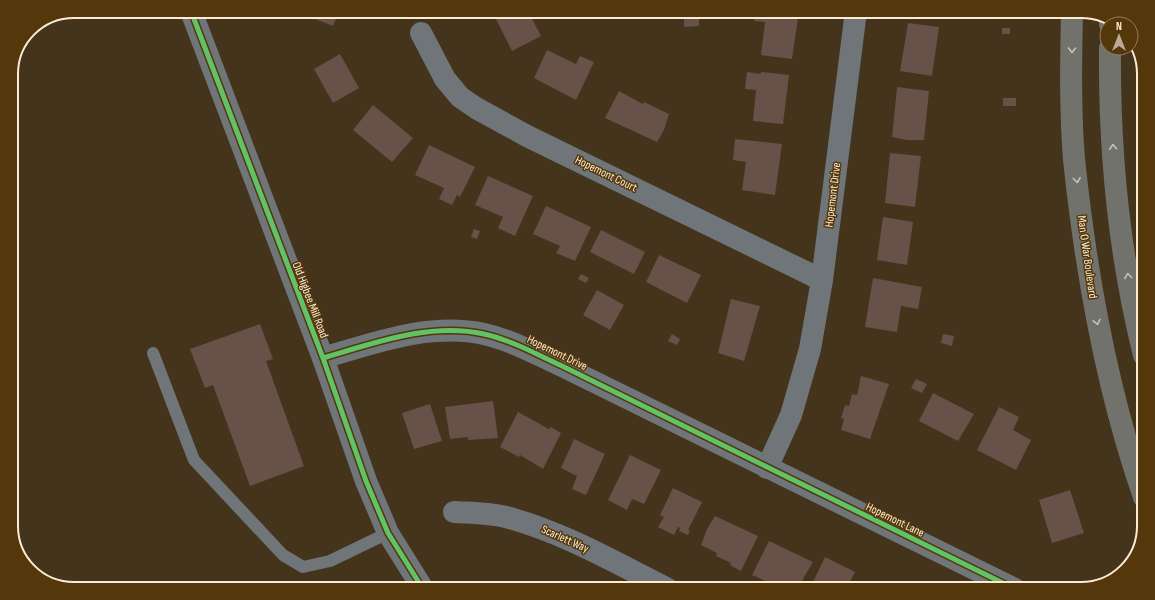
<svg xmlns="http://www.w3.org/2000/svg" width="1155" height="600" font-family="'Sofia Sans Condensed',sans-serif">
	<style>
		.building { fill: #675148 }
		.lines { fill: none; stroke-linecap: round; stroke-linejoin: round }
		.service { stroke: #6f7579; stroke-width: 12 }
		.minor { stroke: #6f7579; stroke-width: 22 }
		.tertiary { stroke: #6f7579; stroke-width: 22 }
		.primary { stroke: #72726d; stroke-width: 22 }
		.cycleway-casing { stroke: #54370a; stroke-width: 8 }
		.cycleway { stroke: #61c268; stroke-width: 5 }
		.oneway { stroke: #ccc1b1 }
		.labels { text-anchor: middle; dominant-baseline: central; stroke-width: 3; stroke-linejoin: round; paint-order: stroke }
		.street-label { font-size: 12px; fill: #fdebd5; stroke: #54370a }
		.rim { fill: none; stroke: #fdebd5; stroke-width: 2 }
	</style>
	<rect width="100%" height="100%" fill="#43341b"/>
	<path class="building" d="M307,11H339L333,26L305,15Z
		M492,11H528L541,36L512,51Z
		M755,11H799L792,59L761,55L765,22L754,21Z
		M684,15H699V26L684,27Z
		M908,23L939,27L932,76L900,71Z
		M1002,28H1010V34H1002Z
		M547,50L576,64L580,56L594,62L576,100L534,78Z
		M340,54L359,88L333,103L314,69Z
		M747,72L761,74V72L789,75L783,124L753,121L756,90L745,89Z
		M897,87L929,91L924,140H907L892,137Z
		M619,91L643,104L644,102L669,114L664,130L657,142L605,118Z
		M1003,98H1016V106H1003Z
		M373,105L413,138L392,162L353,130Z
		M735,139L782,144L775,195L742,190L746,162L733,160Z
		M429,145L475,167L460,197L457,195L452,205L439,199L444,188L415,175Z
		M890,153L921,156L915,207L885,203Z
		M488,176L533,196L515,236L498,228L503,217L475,205Z
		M546,206L591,227L575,261L556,253L560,246L533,234Z
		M883,217L913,222L907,265L877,260Z
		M474,229L480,231L477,239L471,237Z
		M601,230L645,252L634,274L590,252Z
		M659,255L701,275L687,303L646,282Z
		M581,274L589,278L586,283L578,279Z
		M873,278L922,287L918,309L901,306L897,332L865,327Z
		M597,290L624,305L610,330L583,315Z
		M731,299L760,306L744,361L718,353Z
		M260,324L273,359L266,361L304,466L250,486L213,385L205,388L190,349Z
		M672,334L680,339L677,345L668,341Z
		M943,334L954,336L952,346L941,343Z
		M861,376L889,384L870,439L841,430L844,419L841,418L845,405L849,406L852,394L857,395Z
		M916,379L927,384L922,393L911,388Z
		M933,393L974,414L958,441L919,421Z
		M493,401L498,438L468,440V437L450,439L445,407Z
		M430,404L442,441L414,449L402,413Z
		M999,407L1019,417L1013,430L1031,440L1016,470L977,450Z
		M518,412L549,429L551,427L561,433L543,469L520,455L519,457L500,447Z
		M574,439L605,454L586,495L572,489L577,476L561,468Z
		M630,455L661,470L644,504L632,499L627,510L608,500Z
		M673,488L702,502L688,530L690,531L688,535L679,531L680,528L678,527L674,535L658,527L664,517L660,515Z
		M1070,490L1084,533L1052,543L1039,500Z
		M715,516L758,536L741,571L730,565L731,563L716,556L717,553L701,545L707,529Z
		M769,541L813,562L804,577L799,589H794L782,583L779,587L752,575Z
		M825,557L855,572L846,589L810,588Z"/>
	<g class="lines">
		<path class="service" d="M153,353L194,460L283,555L303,567L330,561L388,533"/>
		<path class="minor" d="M421,33L445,79L460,97L476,108L527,136L822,280
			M323,358C374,343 430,322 484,334C511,340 536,354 560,365L1015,589
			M767,468L791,415L810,349L822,280L856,11
			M454,512C471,513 490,513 506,517C563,532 616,563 668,589"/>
		<path class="tertiary" d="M191,11L323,358L366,481L388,533L423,589"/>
		<path class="primary" d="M1072,11C1071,60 1070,110 1074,159C1086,274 1106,388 1144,497
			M1110,24V19
			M1110,48C1109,151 1119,255 1144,355"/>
		<defs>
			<path id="cycleway" d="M191,11L323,358L366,481L388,533L423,589
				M323,358C374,343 430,322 484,334C511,340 536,354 560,365L1015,589"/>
		</defs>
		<use href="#cycleway" class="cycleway-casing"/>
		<use href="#cycleway" class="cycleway"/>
	</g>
	<defs><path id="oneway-chevron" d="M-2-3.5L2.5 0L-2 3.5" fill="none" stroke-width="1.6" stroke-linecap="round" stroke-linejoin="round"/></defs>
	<g class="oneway">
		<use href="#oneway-chevron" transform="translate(1072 50) rotate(91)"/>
		<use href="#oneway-chevron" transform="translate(1113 147) rotate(-94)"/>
		<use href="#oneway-chevron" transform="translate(1077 180) rotate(83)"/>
		<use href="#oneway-chevron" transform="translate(1128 276) rotate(-98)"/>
		<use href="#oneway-chevron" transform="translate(1097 322) rotate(78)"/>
	</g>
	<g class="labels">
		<g class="street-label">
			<text transform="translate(606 174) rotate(26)">Hopemont Court</text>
			<text transform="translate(833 195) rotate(-83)">Hopemont Drive</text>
			<text transform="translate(1087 257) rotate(82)">Man O War Boulevard</text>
			<text transform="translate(310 300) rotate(69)">Old Higbee Mill Road</text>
			<text transform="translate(557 353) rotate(26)">Hopemont Drive</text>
			<text transform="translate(895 520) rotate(26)">Hopemont Lane</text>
			<text transform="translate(565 539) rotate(24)">Scarlett Way</text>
		</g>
	</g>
	<path d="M0 0H1155V600H0ZM74 18H1081A56 56 0 0 1 1137 74V526A56 56 0 0 1 1081 582H74A56 56 0 0 1 18 526V74A56 56 0 0 1 74 18Z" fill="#54370a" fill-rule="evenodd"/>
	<path class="rim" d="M74 18H1081A56 56 0 0 1 1137 74V526A56 56 0 0 1 1081 582H74A56 56 0 0 1 18 526V74A56 56 0 0 1 74 18Z"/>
	<g transform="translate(1119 36)"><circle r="19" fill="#54370a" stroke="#987f5b"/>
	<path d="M0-3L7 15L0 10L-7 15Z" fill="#bcab94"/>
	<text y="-6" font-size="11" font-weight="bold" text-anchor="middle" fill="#fdebd5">N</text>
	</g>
</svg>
